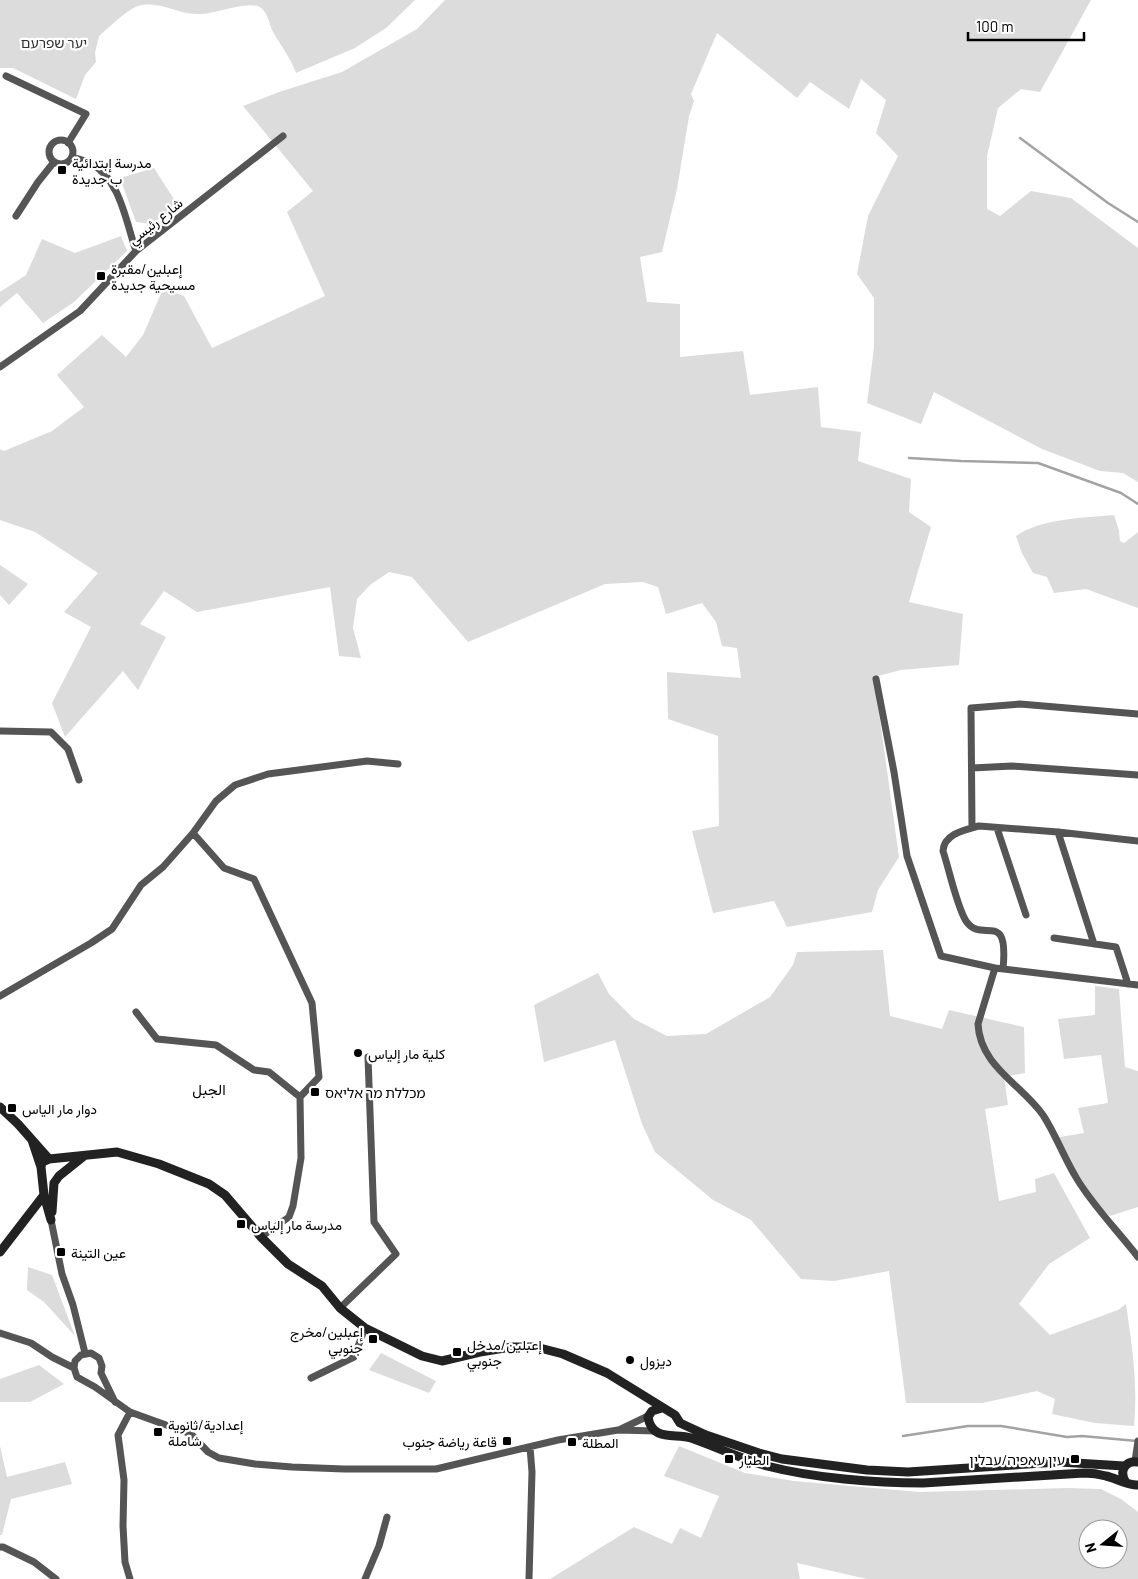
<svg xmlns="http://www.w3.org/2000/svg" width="1138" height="1579" font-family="Barlow,Vazirmatn,'Noto Sans Hebrew',sans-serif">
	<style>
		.green { fill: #dcdcdc; fill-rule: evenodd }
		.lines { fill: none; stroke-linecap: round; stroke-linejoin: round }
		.stream { stroke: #a3a3a3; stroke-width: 2.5 }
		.street { stroke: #555; stroke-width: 7 }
		.secondary { stroke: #222; stroke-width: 9 }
		.poi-dot { fill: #000; stroke: #fff; stroke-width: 2 }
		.labels { text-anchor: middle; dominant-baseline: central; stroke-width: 4.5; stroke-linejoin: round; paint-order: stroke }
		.park-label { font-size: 14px; fill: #333; stroke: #fff }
		.poi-label { font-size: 14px; fill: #000; stroke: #fff; text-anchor: start }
		.street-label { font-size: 14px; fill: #000; stroke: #fff }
		.neighbourhood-label { font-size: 15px; fill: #000; stroke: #fff }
	</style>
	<rect width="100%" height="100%" fill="#fff"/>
	<path class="green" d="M0,0H415L386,28L355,48L296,73C290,56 280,45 272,30C269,22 267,12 260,7C246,0 214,15 197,14C176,14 160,0 138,6C125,11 110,27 99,36L95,53L96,62L85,75L76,99L13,68H0Z
		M445,0H1091L1040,92L1021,89L998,108L987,156V209L1000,216L1031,191L1071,198L1138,248V482L1123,473L1100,471L1042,449L934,392L921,424L867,403L874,347V298L857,274L868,216L898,156L876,133L886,100L861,79L849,109L810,82L797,98L717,33L691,94L694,101L689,116L677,189L662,252L640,257L647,302L680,304V357L743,351L750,395L818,387L821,427L861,432L858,461L911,479L909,512L931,527L909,602L963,614L959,665L901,670L874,677L899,857L878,890L872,912L787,927L774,901L713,913L692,831L719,826L718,736L668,719L667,672L741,678L737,648L722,646L716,622L702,603L666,614L658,587L643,582L605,584L468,642L412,577L389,572L370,585L357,599L353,628L361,658L339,656L330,587L197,612L164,591L140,624L166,637L138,690L123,671L65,737L52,703L91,627L64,612L98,573L35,532L0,520V449L4,451L52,431L84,407L57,375L102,335L126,357L143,335L163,289L184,296L212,348L325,296L287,212L313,191L243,106L279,92L342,72L417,29Z
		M154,168L177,204L153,224L136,222L120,178Z
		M121,236L127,251L74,302L43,323L17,293L0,307V292L26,275L42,239L75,253Z
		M1114,515L1119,531L1120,541L1124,543L1138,532V608L1086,589L1054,593L1047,577L1033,573L1022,553L1016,536C1042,518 1084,518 1114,515Z
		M0,565L28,584L9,605L0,595Z
		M883,950L890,1016L942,1029L949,1010L1024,1027L1025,1073L1004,1077L1008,1105L985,1109L999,1201L1036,1192L1035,1179L1054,1173L1090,1238L1049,1264L1019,1304L1050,1335L1118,1310L1126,1304C1132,1345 1138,1385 1134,1426L1095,1423L1052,1414L1055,1399L1037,1391L982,1403H906L889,1271L834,1281L801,1279L751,1220L713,1200L655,1152L642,1124L615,1040L544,1062L534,1005L598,973L609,994L634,1019L667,1036L706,1034L770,997L793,965L797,952Z
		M1095,986L1119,989L1125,1067L1138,1071V1207L1110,1216L1099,1206L1054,1138L1084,1133L1078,1108L1108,1103L1101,1055L1064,1059L1058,1019L1095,1015Z
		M28,1267L52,1275L75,1336L44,1302L27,1290Z
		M381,1353L436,1381L429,1393L369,1370Z
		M39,1365L64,1384L30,1402H0V1379Z
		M0,1446L7,1477L65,1462L72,1484L11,1499L2,1535H0Z
		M679,1446L745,1473L794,1481L919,1492L1067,1488L1101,1489L1121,1499L1138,1512V1579H867L797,1563L800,1579H550L634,1527L672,1544L680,1528L701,1538L719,1496L664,1476ZM1088,1529H1118V1559H1088Z"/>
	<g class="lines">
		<path class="stream" d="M1020,138L1108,203L1138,222
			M909,458L961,461L1038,463L1121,493L1138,504
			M903,1436L968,1426H1001L1067,1437L1082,1436L1137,1441"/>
		<path class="street" d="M6,76L86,114L68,143
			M49 152a12 12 0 1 1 24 0a12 12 0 1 1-24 0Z
			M72,157C78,159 85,160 90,163C120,178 126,222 136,251
			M16,216L38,182L54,162
			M0,367L80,311L136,251L283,136
			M876,679L894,772L907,856L941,956L995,968L1138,985
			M0,731L51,732L68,749L79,780
			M972,768L1012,766L1138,775
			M972,828L971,708L1020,704L1138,714
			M997,828L1026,915
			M1058,832L1094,944
			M193,833L224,868L254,879L312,1003L319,1077L300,1097
			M1054,938L1116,947L1128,984
			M995,968L978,1024C980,1066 1021,1084 1043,1115C1056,1135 1064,1158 1077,1179C1094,1207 1118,1231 1138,1257
			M1003,969C1009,907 982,945 966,921C957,907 949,869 943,851C944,834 964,830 979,826L1058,832L1138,841
			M0,996L91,943L112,929L141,885L163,867L193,833L216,801L235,785L268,774L367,761L398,764
			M136,1012L157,1039L216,1045L254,1070L269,1072L300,1097L301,1158L293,1206L289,1217L261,1237
			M51,1220L62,1274L73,1305L85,1353
			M340,1308L396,1254L374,1222L368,1057
			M0,1333L31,1343L52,1357L74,1368
			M311,1378L354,1357L365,1328
			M115,1402L101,1373L102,1366L99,1358L91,1353L81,1355L75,1361L74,1368L77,1377L95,1387L130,1412L191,1434L208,1452L219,1458L255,1464L292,1467L344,1469H436L558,1440L618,1430L656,1431
			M621,1429L648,1416
			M1135,1461L1138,1441
			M0,1547H3L34,1562L56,1579
			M130,1579L125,1562L123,1526L124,1480L118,1435L130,1412
			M365,1579L379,1546L387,1517
			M529,1579L532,1472L530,1447"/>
		<path class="secondary" d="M0,1107L18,1124L49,1159
			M32,1140L41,1167L44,1195L51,1220
			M41,1167L42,1162L49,1159L117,1152L159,1164L209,1184L225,1195L261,1237L288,1264L322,1286L340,1308L365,1328L422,1356L442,1361L480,1352L512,1347H536L563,1354L607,1373L675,1415L680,1423L706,1435L759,1453L782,1459L867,1470L908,1472L1059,1462L1124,1466
			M54,1183L59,1176L84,1156
			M52,1212L54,1183
			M0,1252L44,1195
			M662,1408L652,1411L648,1417C652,1442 675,1433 691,1438C717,1447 741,1459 767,1466C813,1478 875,1483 923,1483L1084,1473C1091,1473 1099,1474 1106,1476C1115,1478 1130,1486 1138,1485
			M1125,1481C1119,1470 1126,1460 1138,1462"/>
	</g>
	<g class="poi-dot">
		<rect x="57" y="165" width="10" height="10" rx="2.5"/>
		<rect x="96" y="271" width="10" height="10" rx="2.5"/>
		<circle cx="358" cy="1053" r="5"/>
		<rect x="310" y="1087" width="10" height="10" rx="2.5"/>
		<rect x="7" y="1103" width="10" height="10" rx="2.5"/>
		<rect x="236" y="1219" width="10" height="10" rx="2.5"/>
		<rect x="56" y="1247" width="10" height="10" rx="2.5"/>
		<rect x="368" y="1334" width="10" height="10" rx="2.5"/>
		<rect x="452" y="1347" width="10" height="10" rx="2.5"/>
		<circle cx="630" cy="1360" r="5"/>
		<rect x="153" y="1427" width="10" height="10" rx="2.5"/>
		<rect x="502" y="1436" width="10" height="10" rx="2.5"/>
		<rect x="567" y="1437" width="10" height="10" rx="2.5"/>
		<rect x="724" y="1454" width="10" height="10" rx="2.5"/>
		<rect x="1070" y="1454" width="10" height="10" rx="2.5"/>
	</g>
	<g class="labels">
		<g class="park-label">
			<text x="54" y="42">יער שפרעם</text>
		</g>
		<g class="poi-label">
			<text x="72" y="162">مدرسة إبتدائية<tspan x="72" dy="16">ب جديدة</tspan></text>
			<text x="111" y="268">إعبلين/مقبرة<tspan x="111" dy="16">مسيحية جديدة</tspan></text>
			<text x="368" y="1053">كلية مار إلياس</text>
			<text x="325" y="1092">מכללת מר אליאס</text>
			<text x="22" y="1108">دوار مار الياس</text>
			<text x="251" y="1224">مدرسة مار إلياس</text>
			<text x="71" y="1252">عين التينة</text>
			<text x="363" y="1331" text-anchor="end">إعبلين/مخرج<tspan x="363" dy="16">جنوبي</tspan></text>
			<text x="467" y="1344">إعبلين/مدخل<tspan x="467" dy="16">جنوبي</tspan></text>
			<text x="640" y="1360">ديزول</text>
			<text x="168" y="1424">إعدادية/ثانوية<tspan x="168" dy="16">شاملة</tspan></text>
			<text x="497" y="1441" text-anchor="end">قاعة رياضة جنوب</text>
			<text x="582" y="1442">المطلة</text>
			<text x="739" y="1459">الطيار</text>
			<text x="1065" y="1459" text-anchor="end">עין עאפיה/עבלין</text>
		</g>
		<g class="street-label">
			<text transform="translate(155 221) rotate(-39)">شارع رئيسي</text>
		</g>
		<g class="neighbourhood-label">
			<text x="209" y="1089">الجبل</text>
		</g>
	</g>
	<g transform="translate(1103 1544) rotate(253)"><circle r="24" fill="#ffffff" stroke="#999999"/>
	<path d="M0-4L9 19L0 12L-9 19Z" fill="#000000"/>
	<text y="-8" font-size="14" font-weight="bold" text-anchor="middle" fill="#000000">N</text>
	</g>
	<path d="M968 32v8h116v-8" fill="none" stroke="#000000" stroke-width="2.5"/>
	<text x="976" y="32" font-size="15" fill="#000000" stroke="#ffffff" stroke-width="4" paint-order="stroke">100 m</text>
</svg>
